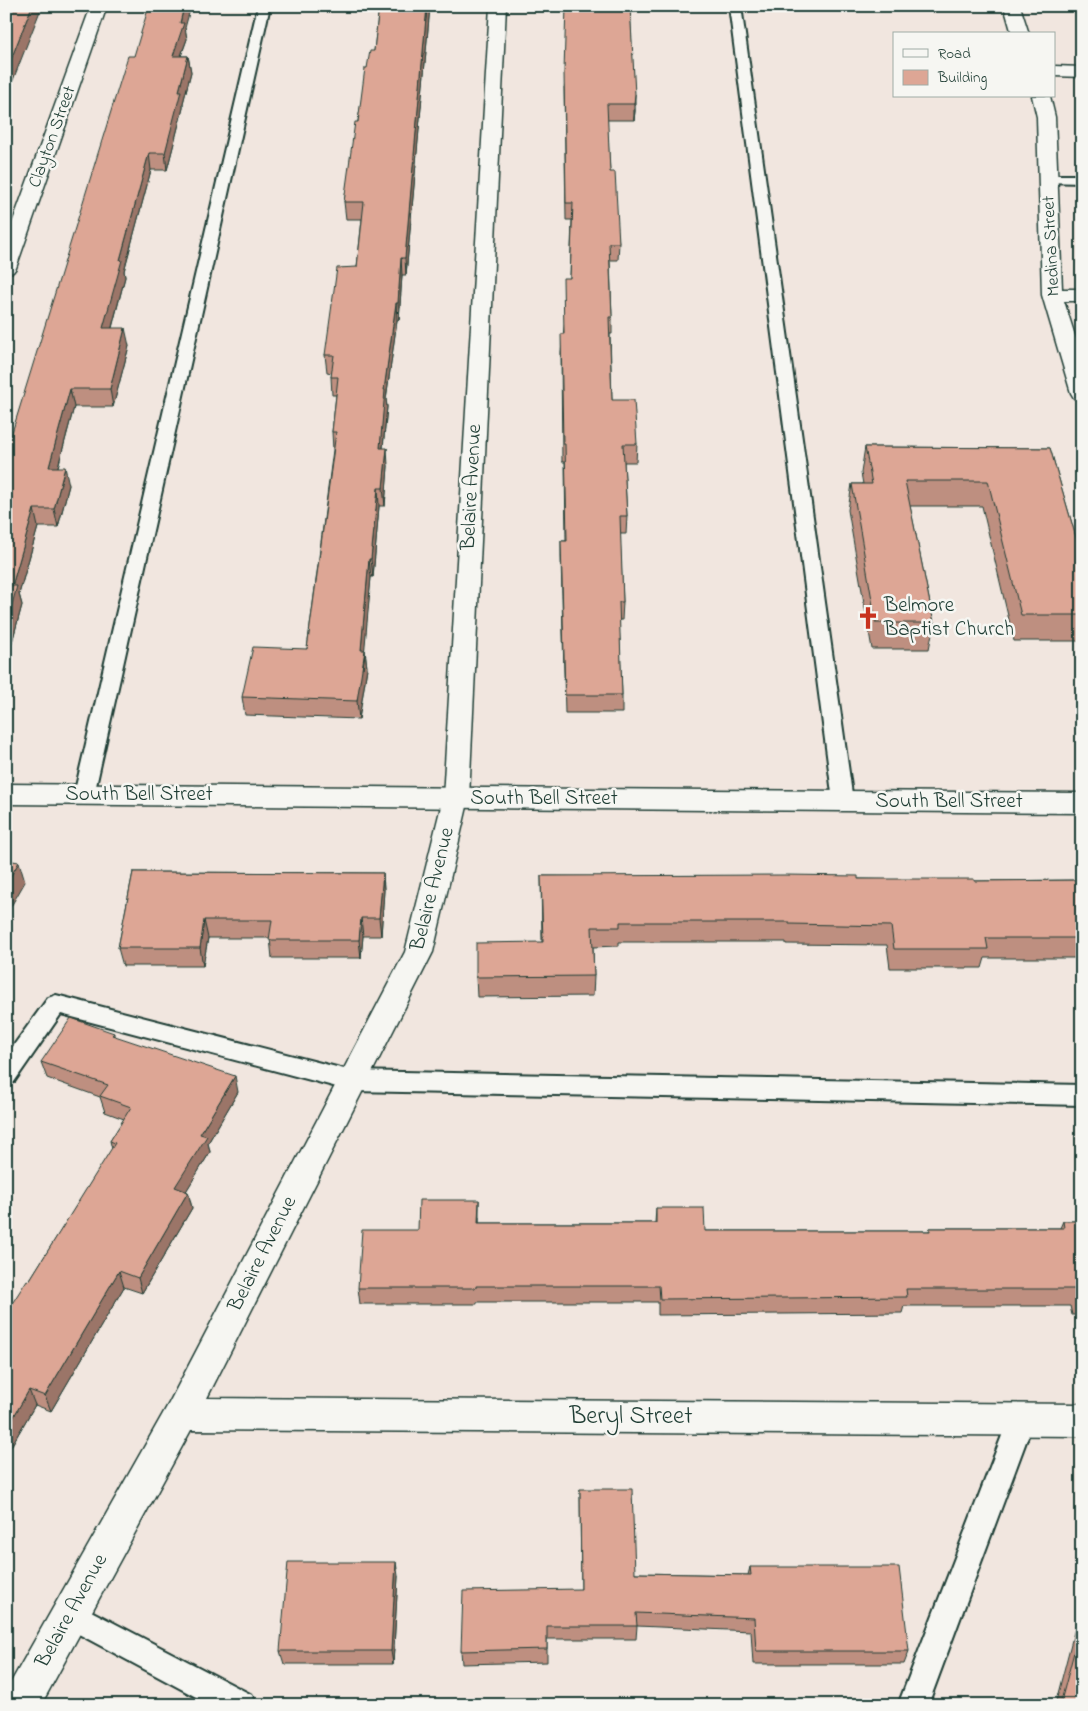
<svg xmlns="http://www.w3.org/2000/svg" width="1088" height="1711" font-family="'Indie Flower',sans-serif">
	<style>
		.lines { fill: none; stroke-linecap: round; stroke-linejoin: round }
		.service-casing { stroke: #1f3d34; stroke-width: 4 }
		.minor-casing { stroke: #1f3d34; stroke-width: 3 }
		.secondary-casing { stroke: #1f3d34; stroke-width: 3 }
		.service { fill: #f6f6f2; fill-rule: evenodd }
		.minor { fill: #f6f6f2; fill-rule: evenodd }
		.secondary { fill: #f6f6f2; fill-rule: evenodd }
		.wall { fill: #be8f80; stroke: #1f3d34 }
		.shaded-wall { fill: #9b7468; stroke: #1f3d34 }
		.building { fill: #dda695; stroke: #1f3d34 }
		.labels { text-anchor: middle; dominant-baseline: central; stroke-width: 5; stroke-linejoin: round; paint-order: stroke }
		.far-street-label { font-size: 18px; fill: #1f3d34; stroke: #f6f6f2 }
		.street-label { font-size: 21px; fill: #1f3d34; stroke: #f6f6f2 }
		.poi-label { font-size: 21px; fill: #1f3d34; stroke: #f6f6f2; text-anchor: start }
		.near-street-label { font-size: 25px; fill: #1f3d34; stroke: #f6f6f2 }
	</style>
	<rect width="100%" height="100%" fill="#f1e6df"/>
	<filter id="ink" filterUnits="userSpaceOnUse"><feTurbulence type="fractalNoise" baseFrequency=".02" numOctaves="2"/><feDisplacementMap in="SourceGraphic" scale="10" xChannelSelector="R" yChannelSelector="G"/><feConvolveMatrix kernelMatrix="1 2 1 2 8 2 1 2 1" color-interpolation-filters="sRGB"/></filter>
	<g filter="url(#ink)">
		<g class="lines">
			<defs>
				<path id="service" d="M258,6H270L94,795L91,800L84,802L77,800L74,795Z
					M729,6H741L853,801L850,806L843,809L836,806L833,801Z
					M1049,175H1082V183L1044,182L1042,179L1044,176Z
					M56,995L352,1071L1082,1085V1105L352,1091L61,1014L14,1082L6,1085V1056L48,998Z
					M1021,1407L1030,1411L1034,1420L928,1705H898L1008,1420L1012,1411Z
					M70,1600L252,1695L257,1705H211L60,1624L56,1614L60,1604Z"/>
				<path id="minor" d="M91,6H107L16,268L13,272L6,274V240Z
					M490,6H506L469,798L433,952L207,1398L1082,1404V1436L191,1430L41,1705H6V1691L169,1403L405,952L443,798Z
					M1004,6H1020L1029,34H1012Z
					M1054,66L1082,67V77L1054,76Z
					M1032,96H1050L1055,117L1062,289H1082V301H1064L1082,358V399L1074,398L1071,393L1042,295L1037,117Z"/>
				<path id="secondary" d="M6,784L1082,793V813L6,804Z"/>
			</defs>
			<use href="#service" class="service-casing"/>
			<use href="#minor" class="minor-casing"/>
			<use href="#secondary" class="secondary-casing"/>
			<use href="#service" class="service"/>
			<use href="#minor" class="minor"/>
			<use href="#secondary" class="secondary"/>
		</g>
		<path class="wall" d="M379,6H430L406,275H402L399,320H397L386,399L387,407L383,448L388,466L385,506H379L373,577H371L364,650H365L367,668L359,719L245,715L242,697L307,649L333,450L332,432L336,395H332L331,377L332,373L327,372L325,355L357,267L362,219H346L344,202L367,68L374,51Z
			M630,6L635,111L634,120H607L610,172L619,243L618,260H610L612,317V334H610L612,400L637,444L636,462H624L627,516L626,534H620L623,602L622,620H619L622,695V713H565L561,558V541H566L565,462H562L561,352L570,278L572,220H566L564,87Z
			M185,28L187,39L181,56H188L191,72L183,103V108L167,170H151L124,271L125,277L112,328L129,346L113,407H74L58,467L69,485L58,527H38L19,594L22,605L8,657H6V452L134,56Z
			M865,447L1050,448L1082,558V641H1014L982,506H910L934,623L929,649H872L848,510L852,484H863L861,473Z
			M133,872L383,873L384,890L381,936H363L361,958H272L270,938H208L203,966H123L118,948Z
			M541,876L858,879L974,881L1082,880V958H985L982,968H890L887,945L786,944V942H619V946L593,947L594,976L593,996L477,997L476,977L542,942Z
			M114,1033V1036L238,1092L208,1143L210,1152L186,1191L188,1192L192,1208L142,1293L124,1287L51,1411L35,1405L6,1455V1313L29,1281L112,1149L110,1141L124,1119L105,1112L100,1097L47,1078L41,1062Z
			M656,1208L705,1231H929L930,1228H1060L1063,1221H1082V1315H1072L1070,1306H904L902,1313L658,1315V1302H477V1304H360L358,1288L418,1230L479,1217V1223H655Z
			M580,1489L635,1573L748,1575L750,1567L909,1651L904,1664H753L751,1631L637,1626L636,1639H547V1662L462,1664L461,1651L581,1589Z
			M398,1576L393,1664H284L280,1651Z
			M1082,1600V1705H1055L1080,1609Z"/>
		<path class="shaded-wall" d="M32,6H42L6,98V72Z
			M184,6H191L185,28L187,39L175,72L173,56Z
			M427,6H430L406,275L405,258Z
			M188,56L191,72L183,103V108L167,170L165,153L179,91Z
			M635,94V111L634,120V104Z
			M149,153L151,170L124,271L125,277L107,346L103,328L120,260Z
			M401,258L402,275L399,320L398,303Z
			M396,303L397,320L386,399L387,407L381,466L380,448L384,390Z
			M125,328L129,346L113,407L110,389Z
			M70,389L74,407L53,485L49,467Z
			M387,448L388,466L385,506L383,488Z
			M65,467L69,485L58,527L54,509Z
			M378,488L379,506L373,577L371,559Z
			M34,509L38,527L19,594L22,605L8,657L6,651V627L12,586Z
			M369,559L371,577L363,668L365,650L367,668L359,719L357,701L361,650Z
			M19,862L25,882L6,915V884Z
			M383,873L384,890L381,936L379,918Z
			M361,918L363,936L361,958L359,940Z
			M204,920L208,938L203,966L200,948Z
			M235,1076L238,1092L208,1143L210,1152L179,1203L175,1187L200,1134Z
			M188,1192L192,1208L142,1293L138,1278Z
			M479,1200V1240L478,1223Z
			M119,1271L124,1287L51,1411L45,1396Z
			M29,1390L35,1405L6,1455V1430Z
			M396,1562L398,1576L393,1664L391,1651Z"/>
		<path class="building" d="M6,6H32L6,72Z
			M149,6H184L180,23H184L173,56H188L179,91H181L165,153H149L120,260H122L103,328H125L110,389H70L49,467H65L54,509H34L12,586H17L6,627V452L128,56H134Z
			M379,6H427L405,258H401L398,303H396L384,390H385L380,448H387L383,488H378L371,559H369L361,650H365L357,701L242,697L253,647L307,649L336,432H332L338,377H331L334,355H325L337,268L357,267L364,202H344L355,122H358L365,68H367L370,51H374Z
			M566,6H630L635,94L634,104H607L610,172H615L619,243H609L612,317H609L612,400H634L637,444H623L627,516H620L623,602H619L622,695H565L561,541H567L565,444H563L561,334H564L563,278H570L573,203H566L564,71Z
			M865,447L1050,448L1082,558V615H1021L988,481H905L934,623H876L852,484H872Z
			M6,860L19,862L6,884Z
			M133,872L383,873L379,918H361L359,940H269L272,920H204L200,948H118Z
			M785,875L858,876V879H974V881L1082,880V938H986L988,949H894L891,926L789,924V922H620V927H592L594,976L476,977V943L543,942L541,876Z
			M71,1018L114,1033L112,1035L235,1076L200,1134L207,1136L175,1187L188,1192L138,1278L119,1271L45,1396L29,1390L6,1430V1313L27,1280L29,1281L115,1143L110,1141L131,1107L100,1096L108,1085L41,1062Z
			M419,1200H479L478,1223H656V1208H704L705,1231H930V1228H1064L1063,1221H1082V1299H1079L1077,1289H906L907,1297L660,1299L659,1286H476V1288H358L362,1230H418Z
			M580,1489H632L635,1573L751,1575L750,1567H899L909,1651H756L754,1618L636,1613L637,1626H547V1649L461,1651L463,1591L581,1589Z
			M288,1562H396L391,1651H280Z
			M1082,1622V1705H1060Z"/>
	</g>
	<defs>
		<symbol id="church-bare" viewBox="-9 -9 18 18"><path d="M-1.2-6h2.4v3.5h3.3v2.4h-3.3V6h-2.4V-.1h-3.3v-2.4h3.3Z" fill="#c8321e" stroke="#f6f6f2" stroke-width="2.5" paint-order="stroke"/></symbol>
	</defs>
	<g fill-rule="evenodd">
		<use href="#church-bare" x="852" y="602" width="32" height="32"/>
	</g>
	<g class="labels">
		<g class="far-street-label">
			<text transform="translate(53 137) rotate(-70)">Clayton Street</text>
			<text transform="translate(1052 246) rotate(-93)">Medina Street</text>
		</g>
		<g class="street-label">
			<text transform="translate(472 487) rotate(-87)">Belaire Avenue</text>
			<text x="139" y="795">South Bell Street</text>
			<text x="544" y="799">South Bell Street</text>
			<text x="949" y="802">South Bell Street</text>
			<text transform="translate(433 889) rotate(-76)">Belaire Avenue</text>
			<text transform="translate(263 1254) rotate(-63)">Belaire Avenue</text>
			<text transform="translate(72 1611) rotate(-61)">Belaire Avenue</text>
		</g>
		<g class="poi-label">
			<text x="884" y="606">Belmore<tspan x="884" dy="24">Baptist Church</tspan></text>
		</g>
		<g class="near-street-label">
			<text x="631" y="1417">Beryl Street</text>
		</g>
	</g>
	<rect width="1088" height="1711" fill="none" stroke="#f6f6f2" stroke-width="25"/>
	<rect x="12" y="12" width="1063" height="1686" fill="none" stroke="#1f3d34" stroke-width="2" filter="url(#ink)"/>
	<rect x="893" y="32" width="162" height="65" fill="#f6f6f2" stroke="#a0aca6"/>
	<rect x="903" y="49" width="25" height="8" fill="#f6f6f2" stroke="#a0aca6"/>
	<text x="938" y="58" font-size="15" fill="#1f3d34">Road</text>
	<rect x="903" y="70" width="25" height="15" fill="#dda695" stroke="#a0aca6"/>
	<text x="938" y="82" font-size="15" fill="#1f3d34">Building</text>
</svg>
